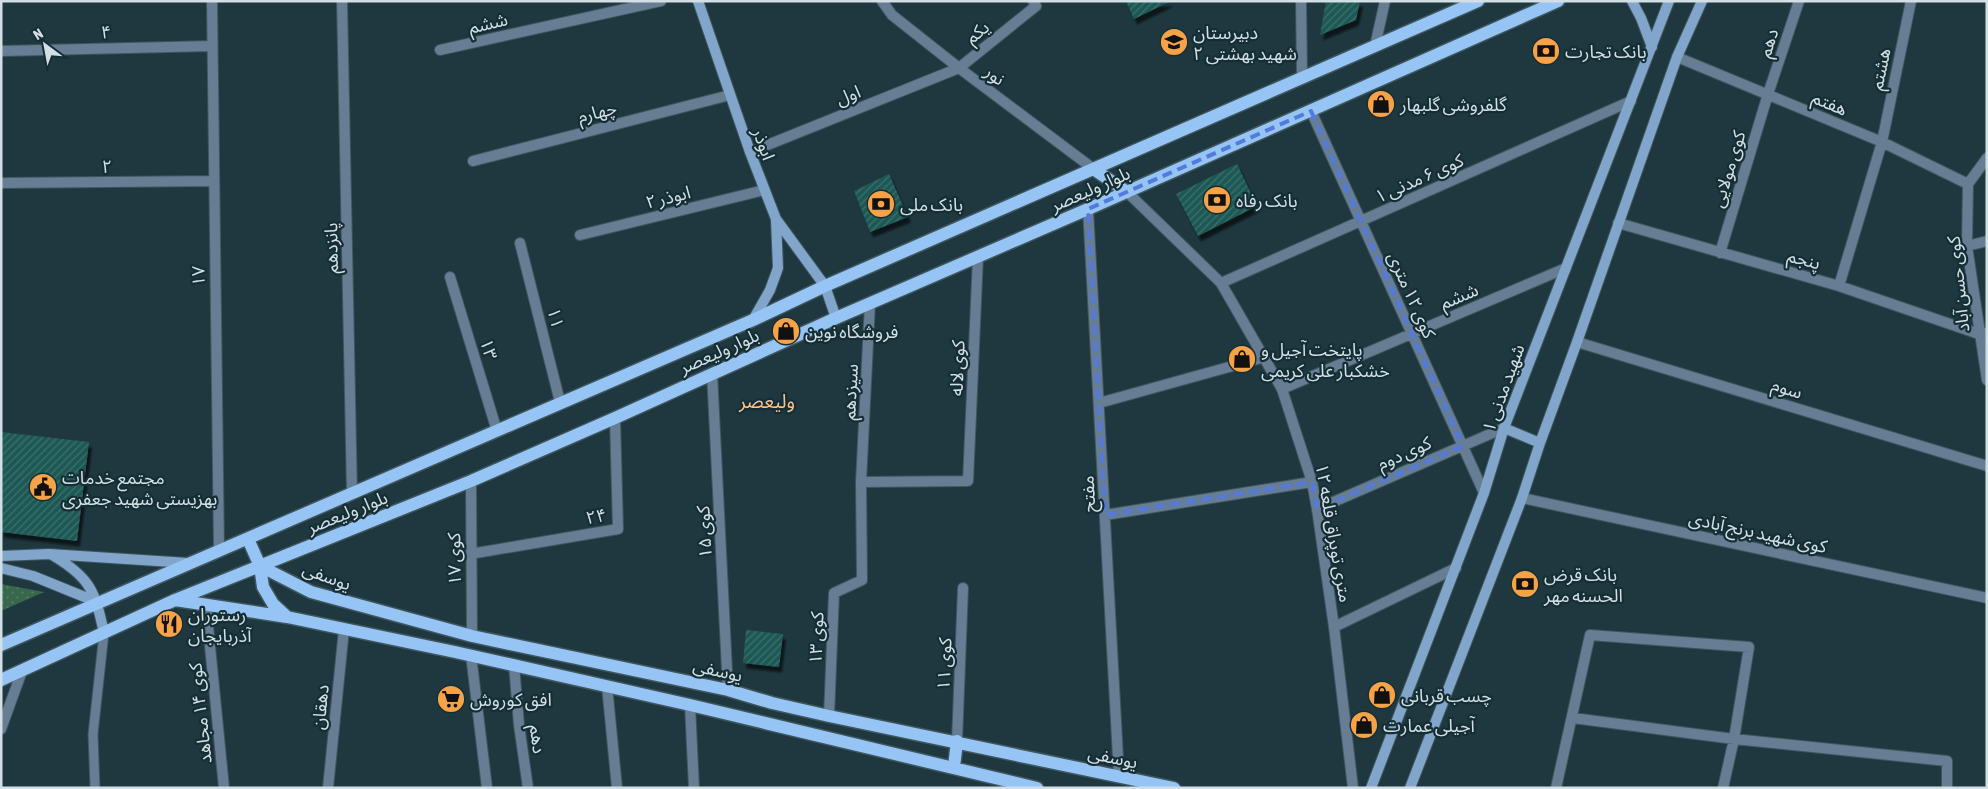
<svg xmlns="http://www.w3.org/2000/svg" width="1988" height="789" font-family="'Asap Condensed','Noto Sans Arabic',sans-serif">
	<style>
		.grass { fill: url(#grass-dots) }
		.building { fill: url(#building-hatch); filter: url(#shadow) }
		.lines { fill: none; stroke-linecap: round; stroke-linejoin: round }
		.service-casing { stroke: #3f565e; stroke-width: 11 }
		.minor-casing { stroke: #3f565e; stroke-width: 12 }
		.tertiary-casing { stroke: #3f565e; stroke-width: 12 }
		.secondary-casing { stroke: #3f565e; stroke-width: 12 }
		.primary-casing { stroke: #3f565e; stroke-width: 15 }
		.service { stroke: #667d94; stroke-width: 9 }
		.minor { stroke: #667d94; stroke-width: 10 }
		.tertiary { stroke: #667d94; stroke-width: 10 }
		.secondary { stroke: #81a5cb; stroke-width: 10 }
		.primary { stroke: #96c4f5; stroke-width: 12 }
		.marked { fill: none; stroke: #537adc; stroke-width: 4; stroke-dasharray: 10 6; stroke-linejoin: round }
		.labels { text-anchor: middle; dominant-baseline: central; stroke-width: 4.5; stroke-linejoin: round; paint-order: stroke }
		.street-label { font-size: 18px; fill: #d2e0e5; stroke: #152e35 }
		.poi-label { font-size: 18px; fill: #d2e0e5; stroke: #152e35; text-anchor: start }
		.neighbourhood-label { font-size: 19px; fill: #ffc38a; stroke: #152e35 }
	</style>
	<defs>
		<pattern id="grass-dots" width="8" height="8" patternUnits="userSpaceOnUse" patternTransform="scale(1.25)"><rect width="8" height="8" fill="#37684c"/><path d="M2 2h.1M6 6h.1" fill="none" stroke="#537d66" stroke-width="1.8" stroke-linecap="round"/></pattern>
		<pattern id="building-hatch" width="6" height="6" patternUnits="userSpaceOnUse" patternTransform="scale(1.25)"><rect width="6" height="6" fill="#1e5854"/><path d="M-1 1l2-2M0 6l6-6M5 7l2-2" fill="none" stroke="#3e706c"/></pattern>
		<filter id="shadow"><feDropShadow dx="3" dy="5.5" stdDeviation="1" flood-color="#0009"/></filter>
	</defs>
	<rect width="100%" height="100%" fill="#1f3840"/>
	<path class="grass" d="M1,584L44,592L1,611Z"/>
	<path class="building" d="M1126,1H1171L1134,19Z
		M1326,1H1360L1356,20L1320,35Z
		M1237,164L1257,206L1198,236L1176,194Z
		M889,174L908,217L870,232L854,191Z
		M1,432L89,442L77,541L1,532Z
		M746,630L783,634L779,667L743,663Z"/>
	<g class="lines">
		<defs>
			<path id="service" d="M95,788L93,734L104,633"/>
			<path id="minor" d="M212,1L219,550
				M342,1L352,494
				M1301,1L1302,77
				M1375,46L1385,1
				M440,50L661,1
				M1,51L212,46
				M1677,57L1882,142L1968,184
				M1311,111L1484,493
				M750,152L959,68L1036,6L1033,1
				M473,161L730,95
				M1,183L213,181
				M1968,184L1967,246L1987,380
				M1968,184L1987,158
				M1088,209L1119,776
				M1618,223L1839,286L1979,334L1987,333
				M580,235L764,190
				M520,243L560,402
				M1967,246L1987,241
				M1720,253L1768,94L1799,1
				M450,277L497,431
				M1221,283L1631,101
				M1839,286L1882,142L1911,1
				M1577,342L1987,466
				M712,373L728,690
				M1282,389L1566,268
				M1099,403L1265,357
				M471,481L472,636
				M861,482L968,481L978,257
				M1522,498L1987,598
				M1317,509L1504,428
				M1105,515L1312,482
				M470,554L618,529L615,418
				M206,606L224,788
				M1334,627L1456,568
				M471,655L487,788
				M514,665L519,725L528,788
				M607,686L617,788
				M690,705L694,788
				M829,716L834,593L862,580L861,482L870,303
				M1573,718L1734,739L1947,761V788
				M1,729L22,671
				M957,741L963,588
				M328,788L344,629
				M1556,788L1590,635L1749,647L1734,739L1723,788"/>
			<path id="tertiary" d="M882,1L892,15L959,68L1095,170
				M1127,192L1221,283L1282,389L1312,482L1317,509L1334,627L1353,788"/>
			<path id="secondary" d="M698,1L750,152L776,219L825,286L836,318
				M1632,1L1641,18L1652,47
				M753,320L770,290L778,268L776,220
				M1504,428L1540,443
				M52,555C90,577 95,591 104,633
				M1,556L49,554L188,563
				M1,568L33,576L97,602
				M1371,788L1484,493L1504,428L1669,1
				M1410,788L1522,498L1540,443L1577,342L1677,57L1702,1"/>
			<path id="primary" d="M1095,170L1127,192
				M248,539L260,566L263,587L273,604L287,617
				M260,566L311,592L472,636L728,690L772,703L829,716L1174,788
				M175,600L287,617L455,652L690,705L1037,788
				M1,645L753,320L825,286L1478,1
				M1,680L175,600L471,481L615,418L836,318L1088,209L1558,1
				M954,767L957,741"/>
		</defs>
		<use href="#service" class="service-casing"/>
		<use href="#minor" class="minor-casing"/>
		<use href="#tertiary" class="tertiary-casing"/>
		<use href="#secondary" class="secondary-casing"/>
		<use href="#primary" class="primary-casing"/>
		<use href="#service" class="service"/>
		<use href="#minor" class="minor"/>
		<use href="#tertiary" class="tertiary"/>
		<use href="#secondary" class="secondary"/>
		<use href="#primary" class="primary"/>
	</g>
	<path class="marked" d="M1311,111L1463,446L1317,509L1312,482L1105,515L1088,209Z"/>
	<defs>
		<symbol id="school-disc" viewBox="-11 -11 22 22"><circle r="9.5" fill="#f6a247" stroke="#152e35"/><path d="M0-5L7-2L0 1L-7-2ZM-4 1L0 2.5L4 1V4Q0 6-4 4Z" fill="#111"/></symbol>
		<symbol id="bank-disc" viewBox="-11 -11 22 22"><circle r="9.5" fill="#f6a247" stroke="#152e35"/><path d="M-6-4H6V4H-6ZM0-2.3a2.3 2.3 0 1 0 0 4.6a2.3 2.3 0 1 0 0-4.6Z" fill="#111"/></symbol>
		<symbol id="shop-disc" viewBox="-11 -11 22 22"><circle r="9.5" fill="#f6a247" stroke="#152e35"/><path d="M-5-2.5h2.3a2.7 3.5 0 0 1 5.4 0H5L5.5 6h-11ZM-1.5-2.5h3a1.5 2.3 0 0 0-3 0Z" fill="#111"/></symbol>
		<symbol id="civic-disc" viewBox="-11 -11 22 22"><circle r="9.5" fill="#f6a247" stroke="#152e35"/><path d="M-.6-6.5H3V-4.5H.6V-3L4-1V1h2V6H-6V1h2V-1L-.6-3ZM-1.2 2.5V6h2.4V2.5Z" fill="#111"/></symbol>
		<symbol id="restaurant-disc" viewBox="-11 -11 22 22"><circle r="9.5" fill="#f6a247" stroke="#152e35"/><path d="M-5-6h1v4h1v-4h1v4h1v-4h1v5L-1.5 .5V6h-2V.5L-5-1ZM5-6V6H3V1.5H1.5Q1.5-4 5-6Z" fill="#111"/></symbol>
		<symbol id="supermarket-disc" viewBox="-11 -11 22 22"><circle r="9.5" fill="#f6a247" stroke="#152e35"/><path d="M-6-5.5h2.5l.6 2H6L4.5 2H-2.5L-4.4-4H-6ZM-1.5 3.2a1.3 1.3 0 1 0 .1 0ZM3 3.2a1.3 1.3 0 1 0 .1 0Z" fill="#111"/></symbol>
	</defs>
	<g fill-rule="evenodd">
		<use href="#school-disc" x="1158" y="26" width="32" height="32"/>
		<use href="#bank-disc" x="1530" y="35" width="32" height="32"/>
		<use href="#shop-disc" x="1365" y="88" width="32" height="32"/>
		<use href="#bank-disc" x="1201" y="184" width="32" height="32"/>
		<use href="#bank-disc" x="865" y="188" width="32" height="32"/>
		<use href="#shop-disc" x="770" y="315" width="32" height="32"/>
		<use href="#shop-disc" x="1226" y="343" width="32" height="32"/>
		<use href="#civic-disc" x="27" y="471" width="32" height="32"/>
		<use href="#bank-disc" x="1509" y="568" width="32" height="32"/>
		<use href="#restaurant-disc" x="153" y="608" width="32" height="32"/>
		<use href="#shop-disc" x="1366" y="679" width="32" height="32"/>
		<use href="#supermarket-disc" x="435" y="683" width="32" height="32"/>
		<use href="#shop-disc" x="1348" y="709" width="32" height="32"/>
	</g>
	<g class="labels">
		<g class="street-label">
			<text transform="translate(488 23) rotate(-13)">ششم</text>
			<text transform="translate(106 32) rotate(-1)">۴</text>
			<text transform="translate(977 32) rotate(-39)">یکم</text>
			<text transform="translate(1768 43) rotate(-72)">دهم</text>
			<text transform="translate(1880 69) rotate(-78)">هشتم</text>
			<text transform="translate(995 75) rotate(37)">نور</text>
			<text transform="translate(848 95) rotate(-22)">اول</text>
			<text transform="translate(1830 103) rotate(23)">هفتم</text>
			<text transform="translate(597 112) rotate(-14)">چهارم</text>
			<text transform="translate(764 144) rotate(70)">ابوذر</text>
			<text x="107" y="166">۲</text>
			<text transform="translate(1728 169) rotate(-73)">کوی مولایی</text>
			<text transform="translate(1419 178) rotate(-24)">کوی ۶ مدنی ۱</text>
			<text transform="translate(1090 189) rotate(-24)">بلوار ولیعصر</text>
			<text transform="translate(668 197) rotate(-14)">۲ ابوذر</text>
			<text transform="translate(331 248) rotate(-91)">پانزدهم</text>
			<text transform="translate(1804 259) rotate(15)">پنجم</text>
			<text transform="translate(198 276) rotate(-91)">۱۷</text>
			<text transform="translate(1958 284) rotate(-96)">کوی حسن آباد</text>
			<text transform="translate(1412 295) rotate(66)">کوی ۱۲ متری</text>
			<text transform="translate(1459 296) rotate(-23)">ششم</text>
			<text transform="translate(556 318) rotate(76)">۱۱</text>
			<text transform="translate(489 349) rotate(73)">۱۳</text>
			<text transform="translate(719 351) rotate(-24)">بلوار ولیعصر</text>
			<text transform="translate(957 368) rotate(-88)">کوی لاله</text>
			<text transform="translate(1503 388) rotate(-70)">شهید مدنی ۱</text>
			<text transform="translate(1787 388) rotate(17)">سوم</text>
			<text transform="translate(850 392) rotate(-87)">سیزدهم</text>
			<text transform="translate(1404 453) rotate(-24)">کوی دوم</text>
			<text transform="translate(1088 494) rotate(-93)">مفتح</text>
			<text transform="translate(347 512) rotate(-22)">بلوار ولیعصر</text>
			<text transform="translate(596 516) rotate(-10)">۲۴</text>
			<text transform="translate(704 532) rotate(-93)">کوی ۱۵</text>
			<text transform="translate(1758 532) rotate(12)">کوی شهید برنج آبادی</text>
			<text transform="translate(1334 533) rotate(80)">۱۲ متری توپراق قلعه</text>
			<text transform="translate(454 559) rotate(-91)">کوی ۱۷</text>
			<text transform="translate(327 576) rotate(20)">یوسفی</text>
			<text transform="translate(816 638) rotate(-88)">کوی ۱۳</text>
			<text transform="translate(944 664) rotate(-88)">کوی ۱۱</text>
			<text transform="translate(718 670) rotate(13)">یوسفی</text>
			<text transform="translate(320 707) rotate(-84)">دهقان</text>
			<text transform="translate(200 713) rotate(-96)">کوی ۱۴ مجاهد</text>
			<text transform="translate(538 739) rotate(83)">دهم</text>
			<text transform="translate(1113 757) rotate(12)">یوسفی</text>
		</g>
		<g class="poi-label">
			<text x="1193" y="32">دبیرستان<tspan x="1193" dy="21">شهید بهشتی ۲</tspan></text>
			<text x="1565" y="51">بانک تجارت</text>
			<text x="1400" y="104">گلفروشی گلبهار</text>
			<text x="1236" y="200">بانک رفاه</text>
			<text x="900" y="204">بانک ملی</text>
			<text x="805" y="331">فروشگاه نوین</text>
			<text x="1261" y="349">پایتخت آجیل و<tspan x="1261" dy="21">خشکبار علی کریمی</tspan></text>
			<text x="62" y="477">مجتمع خدمات<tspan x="62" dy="21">بهزیستی شهید جعفری</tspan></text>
			<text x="1544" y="574">بانک قرض<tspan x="1544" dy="21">الحسنه مهر</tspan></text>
			<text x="188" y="614">رستوران<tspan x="188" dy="21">آذربایجان</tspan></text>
			<text x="1401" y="695">چسب قربانی</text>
			<text x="470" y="699">افق کوروش</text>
			<text x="1383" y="725">آجیلی عمارت</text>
		</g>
		<g class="neighbourhood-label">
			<text x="767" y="401">ولیعصر</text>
		</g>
	</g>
	<rect width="1988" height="789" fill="none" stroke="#d2e0e5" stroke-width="5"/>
	<g transform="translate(45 45) rotate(328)" stroke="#152e35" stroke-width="4" paint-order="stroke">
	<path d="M0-4L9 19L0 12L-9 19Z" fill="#d2e0e5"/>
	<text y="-8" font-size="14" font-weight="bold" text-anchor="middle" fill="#d2e0e5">N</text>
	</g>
</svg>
